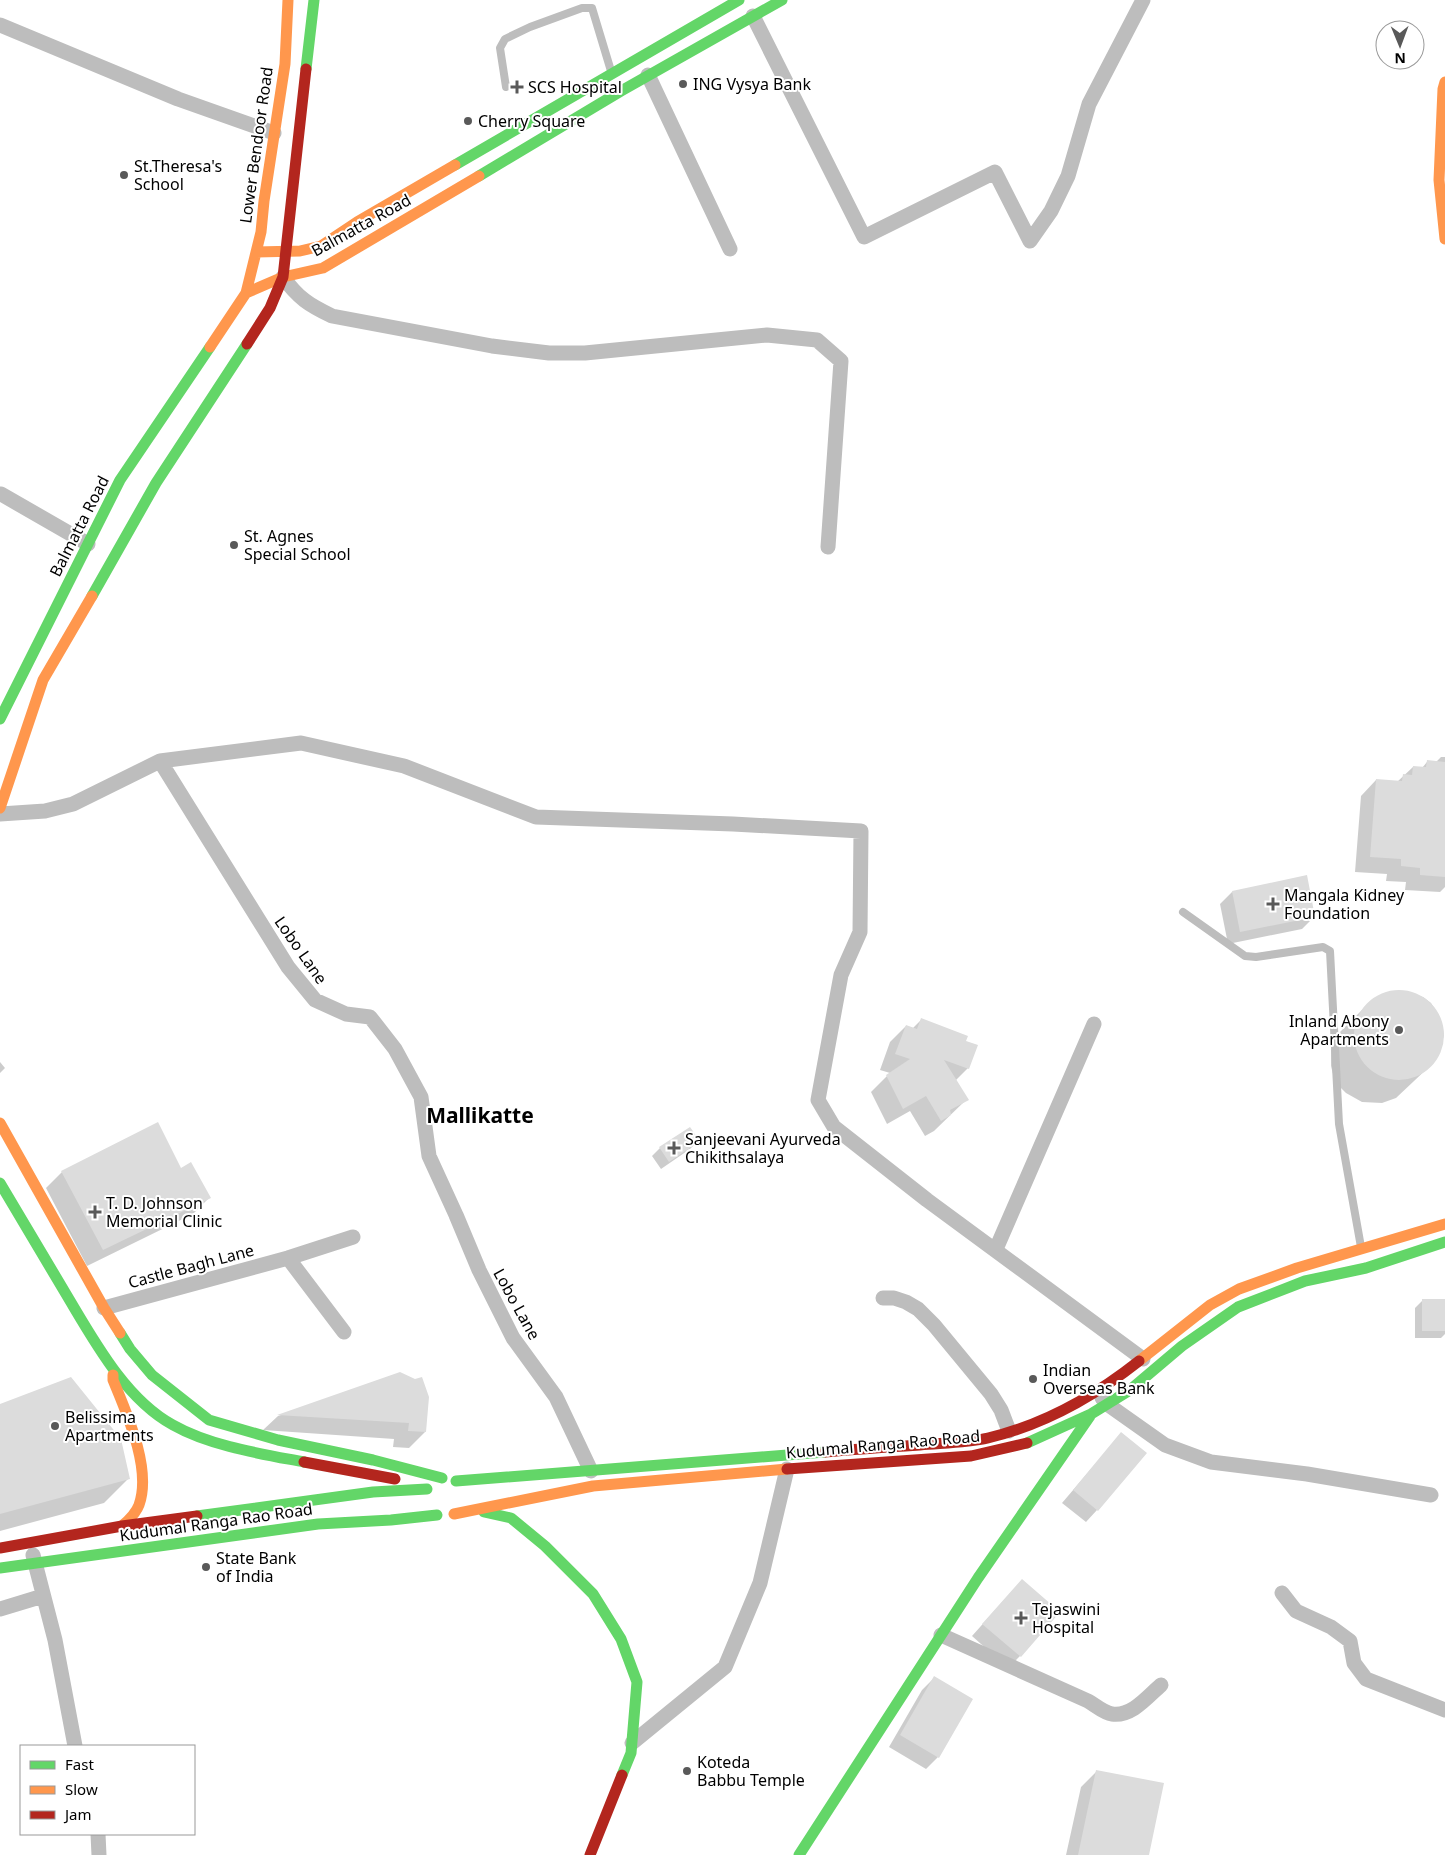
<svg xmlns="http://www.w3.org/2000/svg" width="1445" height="1855" font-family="'Noto Sans',sans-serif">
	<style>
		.shadow { fill: #0003 }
		.building { fill: #dcdcdc }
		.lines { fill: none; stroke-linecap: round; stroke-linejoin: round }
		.lane { stroke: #bdbdbd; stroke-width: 8 }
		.street { stroke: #bdbdbd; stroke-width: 15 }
		.fast { stroke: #63d668; stroke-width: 11 }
		.slow { stroke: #ff974d; stroke-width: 11 }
		.jam { stroke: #b3261e; stroke-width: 11 }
		.poi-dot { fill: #595959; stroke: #fff; stroke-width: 2 }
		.labels { text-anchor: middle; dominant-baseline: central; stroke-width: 4; stroke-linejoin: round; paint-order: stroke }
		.poi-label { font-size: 16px; fill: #000; stroke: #fff; text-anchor: start }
		.street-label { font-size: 16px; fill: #000; stroke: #fff }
		.district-label { font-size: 21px; font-weight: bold; fill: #000; stroke: #fff }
	</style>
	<rect width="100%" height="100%" fill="#fff"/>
	<path class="shadow" d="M1441,757H1445V887L1440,892L1405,890L1406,882L1386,881L1387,874L1355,872L1361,796L1376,780L1397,782L1413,767L1422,768L1427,762H1436Z
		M1232,892L1314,917L1302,929L1228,944L1220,904Z
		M1402,991L1423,997L1431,1003L1439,1016L1444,1035L1439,1054L1431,1065L1396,1098L1382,1103L1362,1102L1346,1093L1340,1087L1333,1074L1331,1066V1050L1338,1034L1370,1002L1383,994Z
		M921,1020L965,1042L968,1068L956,1080L967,1099L934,1131L925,1136L910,1111L887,1124L871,1092L890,1073L880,1070L890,1042L906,1026L913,1028Z
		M0,1062L5,1068L0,1073Z
		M157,1124L180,1170L209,1198L193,1214L87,1266L46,1188L62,1172Z
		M698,1141L690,1149L661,1169L652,1156L660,1148Z
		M1423,1300L1445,1301V1334L1441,1338H1415V1308Z
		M400,1374L425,1432L409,1448L393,1447L394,1439L263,1430L278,1416Z
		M0,1406L128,1479L104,1503L0,1531Z
		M1121,1434L1097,1510L1086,1522L1062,1503Z
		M1022,1580L1020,1656L1008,1668L972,1636Z
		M934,1678L938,1757L926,1769L889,1747L922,1690Z
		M1097,1771L1148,1855H1066L1081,1787Z"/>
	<path class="building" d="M1427,760L1445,762V877L1420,875V868L1401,866V859L1370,857L1376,779L1402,781L1403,774L1412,775L1413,766L1426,767Z
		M1307,875L1315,917L1240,932L1232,891Z
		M1354 1035a45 45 0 1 1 90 0a45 45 0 1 1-90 0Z
		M921,1018L968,1036L966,1041L978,1045L969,1069L944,1060L969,1100L950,1110L951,1115L941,1121L926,1096L903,1109L886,1075L910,1059L895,1054L906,1025L917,1029Z
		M158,1122L181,1168L191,1162L211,1198L103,1250L61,1171Z
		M690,1127L700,1141L669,1162L659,1147Z
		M1422,1299H1445V1331H1422Z
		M400,1372L415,1379L422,1377L429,1397L426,1432L408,1431L409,1423L277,1415Z
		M71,1377L121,1439L130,1479L0,1514V1404Z
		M1121,1432L1147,1453L1098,1511L1073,1490Z
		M1022,1579L1060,1612L1021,1657L982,1624Z
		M934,1676L973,1699L939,1758L900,1735Z
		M1096,1770L1164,1783L1149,1855H1078Z"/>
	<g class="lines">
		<path class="lane" d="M506,87L500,48L505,39L530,27L582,8H592L611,71
			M1183,912L1245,956L1256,957L1323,947L1330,951L1339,1124L1361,1247"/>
		<path class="street" d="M753,16L864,237L995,172L1030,241L1051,211L1068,176L1089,104L1143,0
			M0,25L178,99L274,133
			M648,75L730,249
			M283,277C298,298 309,305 332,316L492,346L549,353H585L767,335L817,340L841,361L828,547
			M1,494L88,544
			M160,761L301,743L404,766L536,817L733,824L861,831L860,932L841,975L818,1100L834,1127L927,1200L1143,1359
			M0,814L45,811L73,804L160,761L288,967L315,1000L346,1014L370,1017L395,1049L421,1097L429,1156L456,1215L479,1270L513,1338L556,1397L591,1471
			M996,1249L1094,1024
			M288,1258L344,1332
			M883,1298H894L906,1302L918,1309L934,1325L991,1394L1001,1410L1009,1431
			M104,1308L288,1258L353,1237
			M1102,1398L1107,1404L1165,1445L1211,1462L1307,1474L1431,1495
			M33,1555L55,1640L75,1746
			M1282,1593L1296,1611L1331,1627L1350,1641L1354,1663L1366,1679L1445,1710
			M0,1609L43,1596
			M941,1635L1088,1701C1095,1705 1104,1713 1112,1714C1132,1717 1148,1696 1161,1685
			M632,1743L725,1667L760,1583L787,1469
			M98,1834L99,1855"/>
		<path class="fast" d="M306,69L314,0
			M455,165L739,0
			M479,176L621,91L782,0
			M92,596L156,483L247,344
			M0,719L120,480L210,347
			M0,1183C22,1220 44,1257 66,1294C93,1339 125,1399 173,1425C210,1446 262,1454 304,1462
			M120,1333L130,1349L152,1375L209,1420L278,1440L373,1460L442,1478
			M1027,1443L1091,1414L1130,1390L1182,1346L1238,1307L1305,1281L1366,1268L1445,1242
			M456,1481L825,1452
			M484,1512L511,1518L545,1546L593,1594L621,1639L637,1682L631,1753L622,1775
			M197,1516L373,1492L427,1489
			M0,1568L318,1524L391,1520L437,1515
			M799,1855L978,1578L1090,1416"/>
		<path class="slow" d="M1445,82L1443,89L1439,180L1445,239
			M256,252L300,251L321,246L357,222L455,165
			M246,293L261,232L264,201L285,64L288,0
			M210,347L246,293L283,277L323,268L479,176
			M0,808L43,680L92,596
			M0,1123L104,1308L120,1333
			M1139,1361L1210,1305L1239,1289L1297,1268L1445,1224
			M113,1375V1380C127,1414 152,1469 139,1505C136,1513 129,1520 122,1526
			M454,1514L593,1486L787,1469"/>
		<path class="jam" d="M247,344L270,308L283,277L306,69
			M825,1452C857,1449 888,1447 920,1445C942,1443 966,1443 988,1438C1043,1425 1096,1395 1139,1361
			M304,1462L395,1479
			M787,1469L971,1456L1027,1443
			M0,1548L122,1526L197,1516
			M590,1855L622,1775"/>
	</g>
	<g class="poi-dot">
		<circle cx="683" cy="84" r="5"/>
		<path d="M514.5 79.5h5v5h5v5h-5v5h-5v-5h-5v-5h5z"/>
		<circle cx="468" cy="121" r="5"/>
		<circle cx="124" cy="175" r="5"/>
		<circle cx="234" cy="545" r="5"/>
		<path d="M1270.5 896.5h5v5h5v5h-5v5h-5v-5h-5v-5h5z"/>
		<circle cx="1399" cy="1030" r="5"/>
		<path d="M671.5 1140.5h5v5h5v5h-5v5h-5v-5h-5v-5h5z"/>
		<path d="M92.5 1204.5h5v5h5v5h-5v5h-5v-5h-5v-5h5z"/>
		<circle cx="1033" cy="1379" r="5"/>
		<circle cx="55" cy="1426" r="5"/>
		<circle cx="206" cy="1567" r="5"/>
		<path d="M1018.5 1610.5h5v5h5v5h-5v5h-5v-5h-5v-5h5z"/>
		<circle cx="687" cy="1771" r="5"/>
	</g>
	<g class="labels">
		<g class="poi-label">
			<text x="693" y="84">ING Vysya Bank</text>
			<text x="528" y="87">SCS Hospital</text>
			<text x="478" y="121">Cherry Square</text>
			<text x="134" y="166">St.Theresa's<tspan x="134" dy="18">School</tspan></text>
			<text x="244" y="536">St. Agnes<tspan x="244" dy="18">Special School</tspan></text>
			<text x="1284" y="895">Mangala Kidney<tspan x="1284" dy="18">Foundation</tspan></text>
			<text x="1389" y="1021" text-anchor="end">Inland Abony<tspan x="1389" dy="18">Apartments</tspan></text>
			<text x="685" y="1139">Sanjeevani Ayurveda<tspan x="685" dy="18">Chikithsalaya</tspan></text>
			<text x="106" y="1203">T. D. Johnson<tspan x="106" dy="18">Memorial Clinic</tspan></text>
			<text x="1043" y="1370">Indian<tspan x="1043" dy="18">Overseas Bank</tspan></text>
			<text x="65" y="1417">Belissima<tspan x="65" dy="18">Apartments</tspan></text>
			<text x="216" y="1558">State Bank<tspan x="216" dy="18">of India</tspan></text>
			<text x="1032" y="1609">Tejaswini<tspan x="1032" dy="18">Hospital</tspan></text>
			<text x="697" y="1762">Koteda<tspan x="697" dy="18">Babbu Temple</tspan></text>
		</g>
		<g class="street-label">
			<text transform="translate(256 145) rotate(-82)">Lower Bendoor Road</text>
			<text transform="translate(361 225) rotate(-29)">Balmatta Road</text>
			<text transform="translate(79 526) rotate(-63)">Balmatta Road</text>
			<text transform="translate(301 950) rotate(55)">Lobo Lane</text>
			<text transform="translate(191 1266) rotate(-15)">Castle Bagh Lane</text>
			<text transform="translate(517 1304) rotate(61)">Lobo Lane</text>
			<text transform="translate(883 1444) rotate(-5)">Kudumal Ranga Rao Road</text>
			<text transform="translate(216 1522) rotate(-8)">Kudumal Ranga Rao Road</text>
		</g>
		<g class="district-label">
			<text x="480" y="1115">Mallikatte</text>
		</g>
	</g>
	<rect x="20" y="1745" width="175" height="90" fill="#ffffff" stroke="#999999"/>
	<rect x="30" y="1761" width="25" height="8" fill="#63d668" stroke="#999999"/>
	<text x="65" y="1770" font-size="15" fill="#000000">Fast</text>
	<rect x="30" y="1786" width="25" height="8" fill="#ff974d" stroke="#999999"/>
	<text x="65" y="1795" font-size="15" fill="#000000">Slow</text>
	<rect x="30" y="1811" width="25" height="8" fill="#b3261e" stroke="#999999"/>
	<text x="65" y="1820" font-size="15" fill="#000000">Jam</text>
	<g transform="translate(1400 45) rotate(179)"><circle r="24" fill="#ffffff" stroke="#999999"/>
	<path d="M0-4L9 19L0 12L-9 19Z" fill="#595959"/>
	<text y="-8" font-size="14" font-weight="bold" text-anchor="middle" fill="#000000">N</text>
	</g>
</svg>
